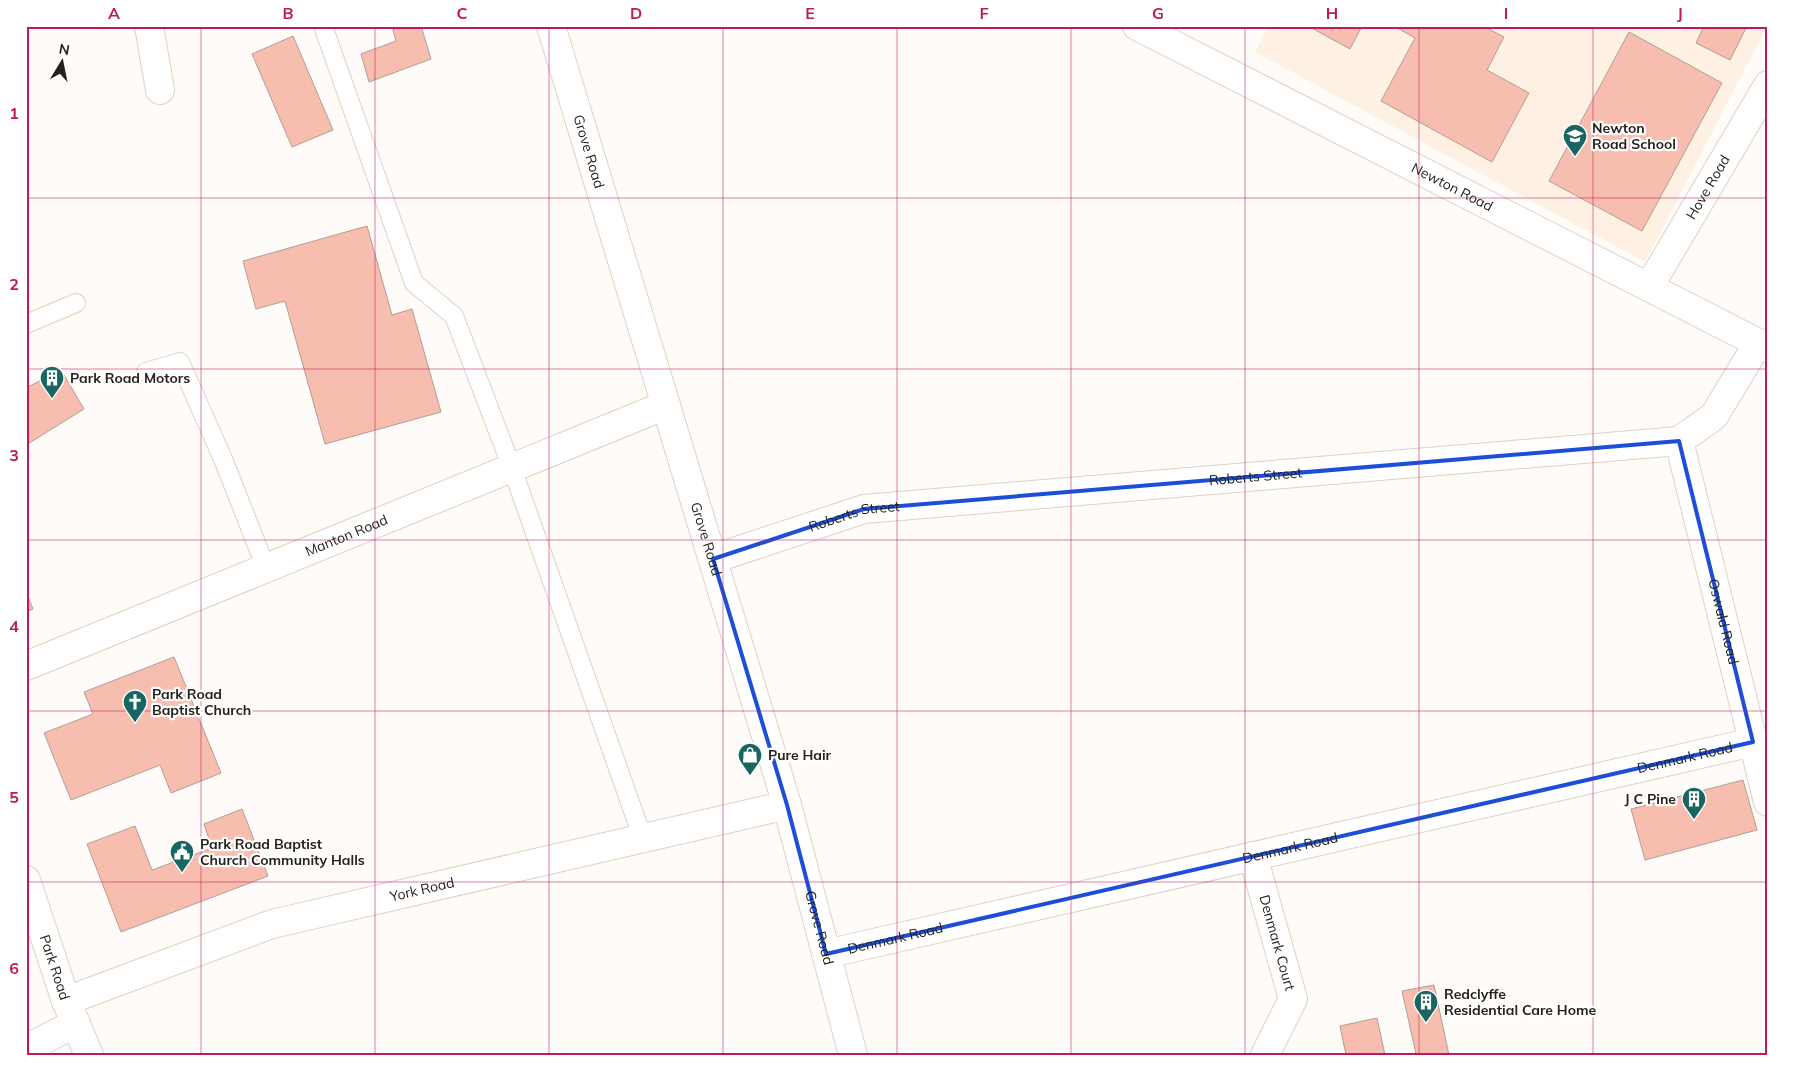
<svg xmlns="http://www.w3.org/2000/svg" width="1794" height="1081" font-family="Mulish,sans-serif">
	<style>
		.built { fill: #fef1e4 }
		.building { fill: #f7bdae; stroke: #b29d97 }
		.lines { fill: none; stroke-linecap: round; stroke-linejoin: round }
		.service-casing { stroke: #e0d1c1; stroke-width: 20 }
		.minor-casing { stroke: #e0d1c1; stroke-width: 30 }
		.tertiary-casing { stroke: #e0d1c1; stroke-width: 30 }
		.service { stroke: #fff; stroke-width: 18 }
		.minor { stroke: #fff; stroke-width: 28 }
		.tertiary { stroke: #fff; stroke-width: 28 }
		.marked { fill: none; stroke: #1d4ed8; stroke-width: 4; stroke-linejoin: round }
		.grid { fill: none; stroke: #c2185b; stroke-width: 1; stroke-opacity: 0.55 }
		.labels { text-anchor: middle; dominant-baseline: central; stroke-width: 4.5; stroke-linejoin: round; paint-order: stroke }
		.poi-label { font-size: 14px; font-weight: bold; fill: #27211c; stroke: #fff; text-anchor: start }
		.street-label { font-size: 14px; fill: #27211c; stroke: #fff }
		.neatline { fill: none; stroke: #c2185b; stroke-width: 2 }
		.grid-label { font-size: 16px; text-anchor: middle; font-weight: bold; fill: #c2185b }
	</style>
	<rect width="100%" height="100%" fill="#fefbf8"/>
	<path class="built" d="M1268,26H1767L1645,262L1255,52Z"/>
	<path class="building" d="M392,26H421L431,59L369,82L361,54L396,41Z
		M1308,26H1362L1350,49Z
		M1394,26H1483L1504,37L1487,70L1529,93L1492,162L1381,101L1415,38Z
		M1704,26H1747L1730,60L1696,43Z
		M1629,32L1722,83L1642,231L1549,181Z
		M293,36L333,130L292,147L252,54Z
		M367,226L392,315L412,309L441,412L325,444L285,301L256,309L243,261Z
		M61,370L84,409L26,445V388Z
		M26,592L33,609L26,612Z
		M174,657L221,773L171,793L160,765L71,800L44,733L93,714L84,692Z
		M1743,780L1757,830L1645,860L1631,809Z
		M242,809L268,876L121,932L87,844L135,826L152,870L212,848L204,824Z
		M1434,985L1449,1055H1412L1416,1054L1402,991Z
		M1377,1018L1385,1055H1346L1340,1026Z"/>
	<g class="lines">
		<defs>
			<path id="service" d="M323,26L414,283L454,316L512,468L643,839
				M26,324L76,303
				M146,372L180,362L223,459L266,568"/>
			<g id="minor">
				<path d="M149,26L160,90"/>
				<path id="s1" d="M551,26L787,805L853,1055"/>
				<path id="s2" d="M1649,287L1768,85"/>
				<path id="s3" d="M1679,441L1768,802"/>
				<path id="s4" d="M713,559L864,509L1679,441L1714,416L1758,343"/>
				<path id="s5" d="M26,666L666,405"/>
				<path id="s6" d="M1253,856L1293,999L1265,1055"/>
				<path id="s7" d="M26,880L66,1001L89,1055"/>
				<path id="s8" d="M826,954L1753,742"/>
				<path id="s9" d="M66,1001L272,924L787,805"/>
				<path d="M26,1049L76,1023"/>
			</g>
			<g id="tertiary">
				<path id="s10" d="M1137,26L1768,348"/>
			</g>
		</defs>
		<use href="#service" class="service-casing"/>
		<use href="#minor" class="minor-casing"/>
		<use href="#tertiary" class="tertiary-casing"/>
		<use href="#service" class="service"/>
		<use href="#minor" class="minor"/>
		<use href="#tertiary" class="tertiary"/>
	</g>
	<path class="marked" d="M1679,441L1753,742L826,954L787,805L713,559L864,509Z"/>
	<path class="grid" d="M201,26V1055M375,26V1055M549,26V1055M723,26V1055M897,26V1055M1071,26V1055M1245,26V1055M1419,26V1055M1593,26V1055M26,198H1768M26,369H1768M26,540H1768M26,711H1768M26,882H1768"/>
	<defs>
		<symbol id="school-pin" viewBox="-11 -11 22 30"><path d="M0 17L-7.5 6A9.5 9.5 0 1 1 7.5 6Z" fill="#186561" stroke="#fff"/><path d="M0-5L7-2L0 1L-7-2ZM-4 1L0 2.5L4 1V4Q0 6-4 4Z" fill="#fff"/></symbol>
		<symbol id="building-pin" viewBox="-11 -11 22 30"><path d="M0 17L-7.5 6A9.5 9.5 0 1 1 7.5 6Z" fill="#186561" stroke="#fff"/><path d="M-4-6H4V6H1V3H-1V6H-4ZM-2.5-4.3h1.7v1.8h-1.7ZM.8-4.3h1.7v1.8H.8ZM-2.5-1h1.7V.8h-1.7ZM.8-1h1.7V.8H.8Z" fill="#fff"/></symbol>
		<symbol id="church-pin" viewBox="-11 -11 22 30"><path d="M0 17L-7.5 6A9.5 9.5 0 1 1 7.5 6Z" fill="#186561" stroke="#fff"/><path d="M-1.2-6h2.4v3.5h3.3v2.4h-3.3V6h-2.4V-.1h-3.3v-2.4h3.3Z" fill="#fff"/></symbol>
		<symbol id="shop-pin" viewBox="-11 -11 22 30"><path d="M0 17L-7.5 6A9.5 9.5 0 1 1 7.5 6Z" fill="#186561" stroke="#fff"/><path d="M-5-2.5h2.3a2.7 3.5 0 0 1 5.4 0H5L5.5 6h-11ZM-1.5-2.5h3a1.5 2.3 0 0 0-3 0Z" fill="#fff"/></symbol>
		<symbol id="civic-pin" viewBox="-11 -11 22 30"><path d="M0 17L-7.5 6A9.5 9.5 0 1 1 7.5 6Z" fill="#186561" stroke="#fff"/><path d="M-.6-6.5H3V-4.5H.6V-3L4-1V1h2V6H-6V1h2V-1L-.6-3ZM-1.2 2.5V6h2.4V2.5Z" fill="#fff"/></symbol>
	</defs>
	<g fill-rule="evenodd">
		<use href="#school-pin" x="1561" y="122" width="28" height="38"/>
		<use href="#building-pin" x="38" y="364" width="28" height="38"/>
		<use href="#church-pin" x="121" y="688" width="28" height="38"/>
		<use href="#shop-pin" x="736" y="741" width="28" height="38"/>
		<use href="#building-pin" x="1680" y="785" width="28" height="38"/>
		<use href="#civic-pin" x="168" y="838" width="28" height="38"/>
		<use href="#building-pin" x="1412" y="988" width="28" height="38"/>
	</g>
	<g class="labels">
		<g class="poi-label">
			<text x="1592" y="128">Newton<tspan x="1592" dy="16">Road School</tspan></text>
			<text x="70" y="378">Park Road Motors</text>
			<text x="152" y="694">Park Road<tspan x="152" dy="16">Baptist Church</tspan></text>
			<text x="768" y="755">Pure Hair</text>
			<text x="1676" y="799" text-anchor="end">J C Pine</text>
			<text x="200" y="844">Park Road Baptist<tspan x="200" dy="16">Church Community Halls</tspan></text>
			<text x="1444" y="994">Redclyffe<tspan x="1444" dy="16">Residential Care Home</tspan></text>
		</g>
		<g class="street-label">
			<text stroke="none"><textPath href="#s1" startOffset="131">Grove Road</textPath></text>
			<text stroke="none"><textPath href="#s2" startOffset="116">Hove Road</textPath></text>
			<text stroke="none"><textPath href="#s10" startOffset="354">Newton Road</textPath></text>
			<text stroke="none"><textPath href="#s4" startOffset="552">Roberts Street</textPath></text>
			<text stroke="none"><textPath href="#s4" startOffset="148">Roberts Street</textPath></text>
			<text stroke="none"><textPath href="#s5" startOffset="346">Manton Road</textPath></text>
			<text stroke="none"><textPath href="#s1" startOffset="536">Grove Road</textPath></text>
			<text stroke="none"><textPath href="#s3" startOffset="186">Oswald Road</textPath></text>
			<text stroke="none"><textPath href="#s8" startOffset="881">Denmark Road</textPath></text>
			<text stroke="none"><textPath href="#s8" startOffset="476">Denmark Road</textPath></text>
			<text stroke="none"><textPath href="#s9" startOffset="374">York Road</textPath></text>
			<text stroke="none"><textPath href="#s1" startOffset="941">Grove Road</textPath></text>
			<text stroke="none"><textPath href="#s8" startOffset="71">Denmark Road</textPath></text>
			<text stroke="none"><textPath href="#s6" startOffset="90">Denmark Court</textPath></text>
			<text stroke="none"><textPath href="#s7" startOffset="92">Park Road</textPath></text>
		</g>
	</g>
	<rect width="1794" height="1081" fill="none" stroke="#ffffff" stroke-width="55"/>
	<g transform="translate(62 62) rotate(10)" stroke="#ffffff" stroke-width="4" paint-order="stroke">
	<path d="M0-4L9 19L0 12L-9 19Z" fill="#27211c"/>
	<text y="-8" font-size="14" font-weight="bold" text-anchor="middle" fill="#27211c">N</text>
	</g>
	<rect x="28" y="28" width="1738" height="1026" class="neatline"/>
	<g class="grid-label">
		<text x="114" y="19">A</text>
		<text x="288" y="19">B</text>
		<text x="462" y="19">C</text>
		<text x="636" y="19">D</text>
		<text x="810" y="19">E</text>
		<text x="984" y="19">F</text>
		<text x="1158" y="19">G</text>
		<text x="1332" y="19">H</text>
		<text x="1506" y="19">I</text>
		<text x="1680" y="19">J</text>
		<text x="14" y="119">1</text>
		<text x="14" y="290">2</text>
		<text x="14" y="461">3</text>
		<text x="14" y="632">4</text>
		<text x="14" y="803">5</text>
		<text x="14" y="974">6</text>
	</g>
</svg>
